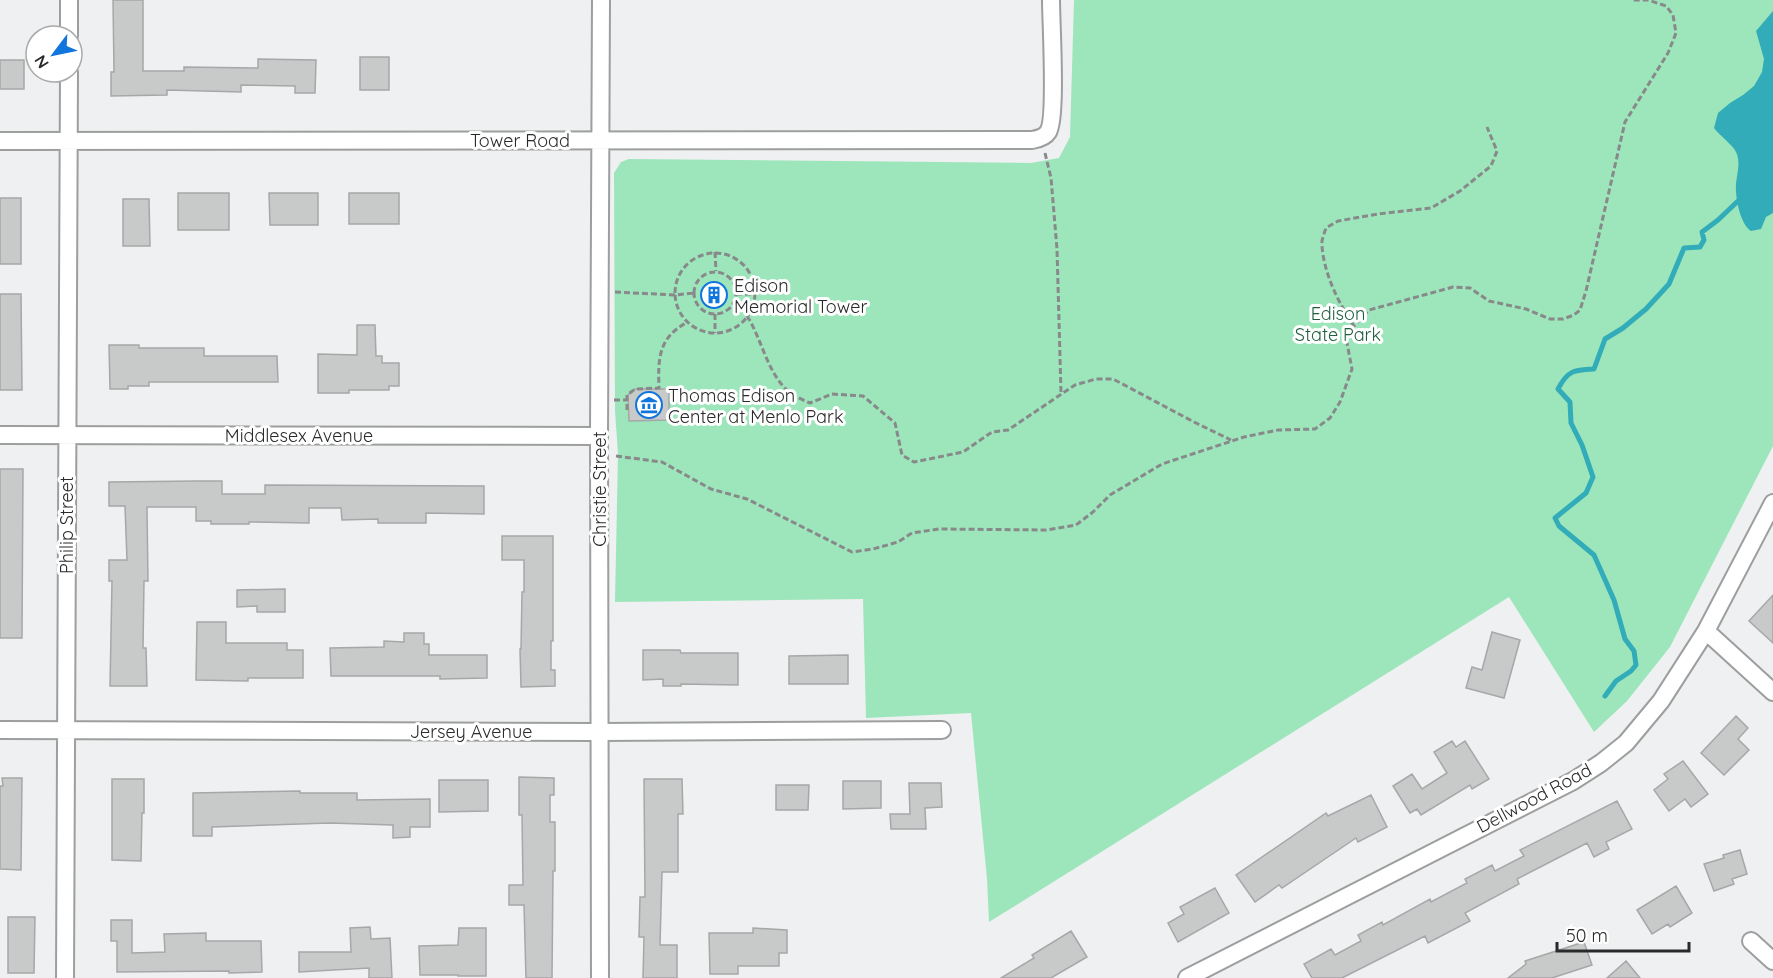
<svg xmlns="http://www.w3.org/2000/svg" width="1773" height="978" font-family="Quicksand,sans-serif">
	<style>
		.green { fill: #9de6bb }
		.water { fill: #32acb9 }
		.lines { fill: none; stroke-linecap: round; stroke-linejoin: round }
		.stream { stroke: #32acb9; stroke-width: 5 }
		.building { fill: #c8c9c9; stroke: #a6a7a8; stroke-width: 1.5 }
		.street-casing { stroke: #9d9e9e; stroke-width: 20 }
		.path { stroke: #88898a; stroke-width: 3; stroke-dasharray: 6 3; stroke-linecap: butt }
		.street { stroke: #fff; stroke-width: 16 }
		.labels { text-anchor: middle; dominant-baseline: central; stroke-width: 6; stroke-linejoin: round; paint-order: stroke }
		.street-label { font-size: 18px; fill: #2a2a2b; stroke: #fff }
		.poi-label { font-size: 18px; fill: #2a2a2b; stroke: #fff; text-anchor: start }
		.park-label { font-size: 18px; fill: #215d3f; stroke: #fff }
	</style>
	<rect width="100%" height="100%" fill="#eff0f1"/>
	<path class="green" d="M1074,0H1773V446L1670,647L1627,701L1594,732L1509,597L989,922L987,879L971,713L866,718L863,599L615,602L618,454L615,411L614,173L621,162L629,159L1031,163L1059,158L1070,137Z"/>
	<path class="water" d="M1773,11V213L1766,217L1761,229L1751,231C1740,224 1735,197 1736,184C1737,173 1741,162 1736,152C1733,145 1719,135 1714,128L1718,113L1730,103L1743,95L1754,86L1762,72L1764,59L1756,31Z"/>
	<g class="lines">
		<path class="stream" d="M1605,696L1616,681L1631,671L1636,665L1634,651L1625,639L1614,600L1594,555L1559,526L1555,518L1586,493L1593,477L1582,445L1571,423L1570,402L1558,389C1568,370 1574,370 1594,369L1605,339L1623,328L1646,309L1669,284L1684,248L1700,247L1704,240L1702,232L1718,220L1738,201"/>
	</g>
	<path class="building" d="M113,0H143V71H184V67L258,68V59L316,60L315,93H295V86L241,85V92L167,90V95L111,96V72H114Z
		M360,57H389V90H360Z
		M0,60H24V89H0Z
		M178,193H229V230H178Z
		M269,193H318V225H270Z
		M349,193H399V224H349Z
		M0,198H21V264H0Z
		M123,199H149L150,246H123Z
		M704 294a10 10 0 1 1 20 0a10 10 0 1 1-20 0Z
		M0,294H21L22,390H0Z
		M357,325H375L376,356H382V363H399V386H389V390H349V393H318V354L357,355Z
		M109,345H139V348H204V356H277L278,382H149V386H128V389H110Z
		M635,389H669V420L629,421L628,395Z
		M0,469H23L22,638H0Z
		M196,481H222V494H265V485L484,486V514L426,513V523H378V519L342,520L341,508H309V523L249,522V524H211V521H196V507H147L148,581H144L143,648H146L147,686H110L112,581H109V560H127L125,506H109V482Z
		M502,536H553V641H551V670H555V686L521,687L520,649H521L522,592H524V560H502Z
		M285,589V612H257V606L237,607V590Z
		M1773,595V643L1749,621Z
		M197,622H226V643H287V650H303V678H248V681L196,680Z
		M1492,632L1520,640L1504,698L1466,688L1472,667L1482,670Z
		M404,633H424V644H429V655H487V678L440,679V676H331L330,648L384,647V641L404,642Z
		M643,650H680L681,653H738V685L681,684V686H663V679L643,680Z
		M848,655V684H789V656Z
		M1736,716L1748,728L1738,739L1749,750L1724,775L1701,753Z
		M1452,741L1456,747L1465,741L1489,779L1472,789L1470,785L1421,815L1417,809L1410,813L1393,786L1412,774L1422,789L1447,773L1434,752Z
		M1683,761L1708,794L1691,807L1685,799L1669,811L1654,790L1668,779L1664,774Z
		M519,777L554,778V795H550V822H555V871H553L552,978H526L524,905H509V885H523L522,815H519Z
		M2,778H22L21,870L0,869V786H3Z
		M112,779H144V813H142L141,861L112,860Z
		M644,779H682L683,814H678V872H662L660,945H677V978H643L644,937H639L640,897H645Z
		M439,780H488V811L439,812Z
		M843,781H881V808L843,809Z
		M909,783H941L942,807L925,808L926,829H891L890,814H910Z
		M776,785H809L808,810H776Z
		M300,791V793H357V800L430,799V827H410V837L393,838V825L330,823L212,827V836H193V793Z
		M1371,795L1387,827L1358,842L1356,838L1282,888L1279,885L1255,902L1236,875L1326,813L1328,816Z
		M1617,801L1632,829L1606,842L1609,849L1594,857L1587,843L1517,879L1519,884L1465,913L1470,921L1428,943L1425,936L1342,978H1312L1304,964L1331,949L1335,955L1361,941L1358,935L1382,922L1383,925L1430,899L1431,902L1467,883L1465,879L1492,865L1495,871L1524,856L1520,850Z
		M1740,850L1747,874L1732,879L1734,884L1714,891L1704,864L1724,858L1723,855Z
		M1676,886L1692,913L1670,927L1668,924L1652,934L1637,910Z
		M1215,888L1229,913L1178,942L1168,923L1184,914L1180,907Z
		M8,917H35L34,973H8Z
		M111,920H132V953L165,952L164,934L206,933V941H261L262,972L229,973V971L117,972V941H111Z
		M370,927L371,939L390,938L392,978H369V968L299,972V952H351L350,928Z
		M459,928H486V976H458V975H420L419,946L458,945Z
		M753,928L787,930V953H779V966H738V974H710L709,933H753Z
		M1071,931L1087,957L1051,978H1001L1034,958L1032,955Z
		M1584,942L1592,965L1552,978H1508L1526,964L1525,961Z
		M1626,961L1640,978H1607Z"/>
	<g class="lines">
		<defs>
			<path id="street" d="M69,36V0
				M0,141L1032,140C1038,139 1045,137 1048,132C1057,119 1051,22 1051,0
				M0,435L599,436
				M1706,631L1773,692
				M0,730L600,732L942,730
				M1751,941L1773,961
				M65,978L69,72
				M600,978L599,436L601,0
				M1187,978L1573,781L1601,763L1626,743L1661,701L1706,631L1773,503"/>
		</defs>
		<use href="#street" class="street-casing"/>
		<path class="path" d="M1045,153L1051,178L1057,249L1061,393
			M715,252L716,271
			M675 293a40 40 0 1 1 80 0a40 40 0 1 1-80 0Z
			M694 293a21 21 0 1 1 42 0a21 21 0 1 1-42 0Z
			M615,292L675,295L694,293
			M736,294H755
			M715,314V333
			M747,316C762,339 767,373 789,392C794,396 803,400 810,403L832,394L863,396L895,423L902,455L914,462L963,452L992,432L1008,430L1075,385L1096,379H1113L1194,422L1231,440
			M1354,326C1339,304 1324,274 1322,246C1321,241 1324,234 1326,228L1338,221L1378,214L1431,208L1460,191L1491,166L1497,151L1487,127
			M614,400H627
			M627,410V395L635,389L659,388C658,359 658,337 688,322
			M616,456L662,462L711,489L747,499L852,552L873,549L898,542L912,533L939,529L1046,530L1076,525L1093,512L1110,495L1162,464L1244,437L1278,430L1315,429L1330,418L1340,402L1352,369L1346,338L1354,326L1369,310L1453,287L1470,288L1489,301L1526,309L1550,319H1563L1574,315L1580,310L1586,291L1625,122L1668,53L1676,33L1673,15L1666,6L1648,0H1633"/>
		<use href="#street" class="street"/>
	</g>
	<defs>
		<symbol id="building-ring" viewBox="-11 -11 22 22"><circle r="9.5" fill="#fff" stroke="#1075dd" stroke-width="1.5"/><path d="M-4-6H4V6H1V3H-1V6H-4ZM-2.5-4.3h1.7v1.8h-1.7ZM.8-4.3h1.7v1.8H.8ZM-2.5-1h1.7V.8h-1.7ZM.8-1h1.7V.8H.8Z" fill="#1075dd"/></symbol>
		<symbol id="museum-ring" viewBox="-11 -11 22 22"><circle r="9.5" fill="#fff" stroke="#1075dd" stroke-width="1.5"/><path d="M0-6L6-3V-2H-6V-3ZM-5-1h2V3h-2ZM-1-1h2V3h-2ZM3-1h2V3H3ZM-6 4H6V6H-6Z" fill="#1075dd"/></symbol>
	</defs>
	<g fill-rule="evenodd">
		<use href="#building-ring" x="699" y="280" width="30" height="30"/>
		<use href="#museum-ring" x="634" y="390" width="30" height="30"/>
	</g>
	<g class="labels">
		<g class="street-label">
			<text x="520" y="140">Tower Road</text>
			<text x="299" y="435">Middlesex Avenue</text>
			<text transform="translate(599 489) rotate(-90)">Christie Street</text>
			<text transform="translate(66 525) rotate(-90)">Philip Street</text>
			<text x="471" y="731">Jersey Avenue</text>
			<text transform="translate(1534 798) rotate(-28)">Dellwood Road</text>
		</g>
		<g class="poi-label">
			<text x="734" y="285">Edison<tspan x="734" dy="21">Memorial Tower</tspan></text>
			<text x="668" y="395">Thomas Edison<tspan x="668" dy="21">Center at Menlo Park</tspan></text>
		</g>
		<g class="park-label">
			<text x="1338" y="313">Edison<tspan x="1338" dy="21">State Park</tspan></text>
		</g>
	</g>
	<g transform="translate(54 54) rotate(238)"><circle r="28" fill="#ffffff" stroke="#aaaaaa" stroke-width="1.5"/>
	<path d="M0-4.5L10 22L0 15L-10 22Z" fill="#1075dd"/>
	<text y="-9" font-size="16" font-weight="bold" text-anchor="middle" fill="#2a2a2b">N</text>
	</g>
	<path d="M1557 942v9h132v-9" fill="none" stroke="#2a2a2b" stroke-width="3"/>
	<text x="1566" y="942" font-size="18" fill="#2a2a2b" stroke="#ffffff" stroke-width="4.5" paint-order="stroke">50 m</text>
</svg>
